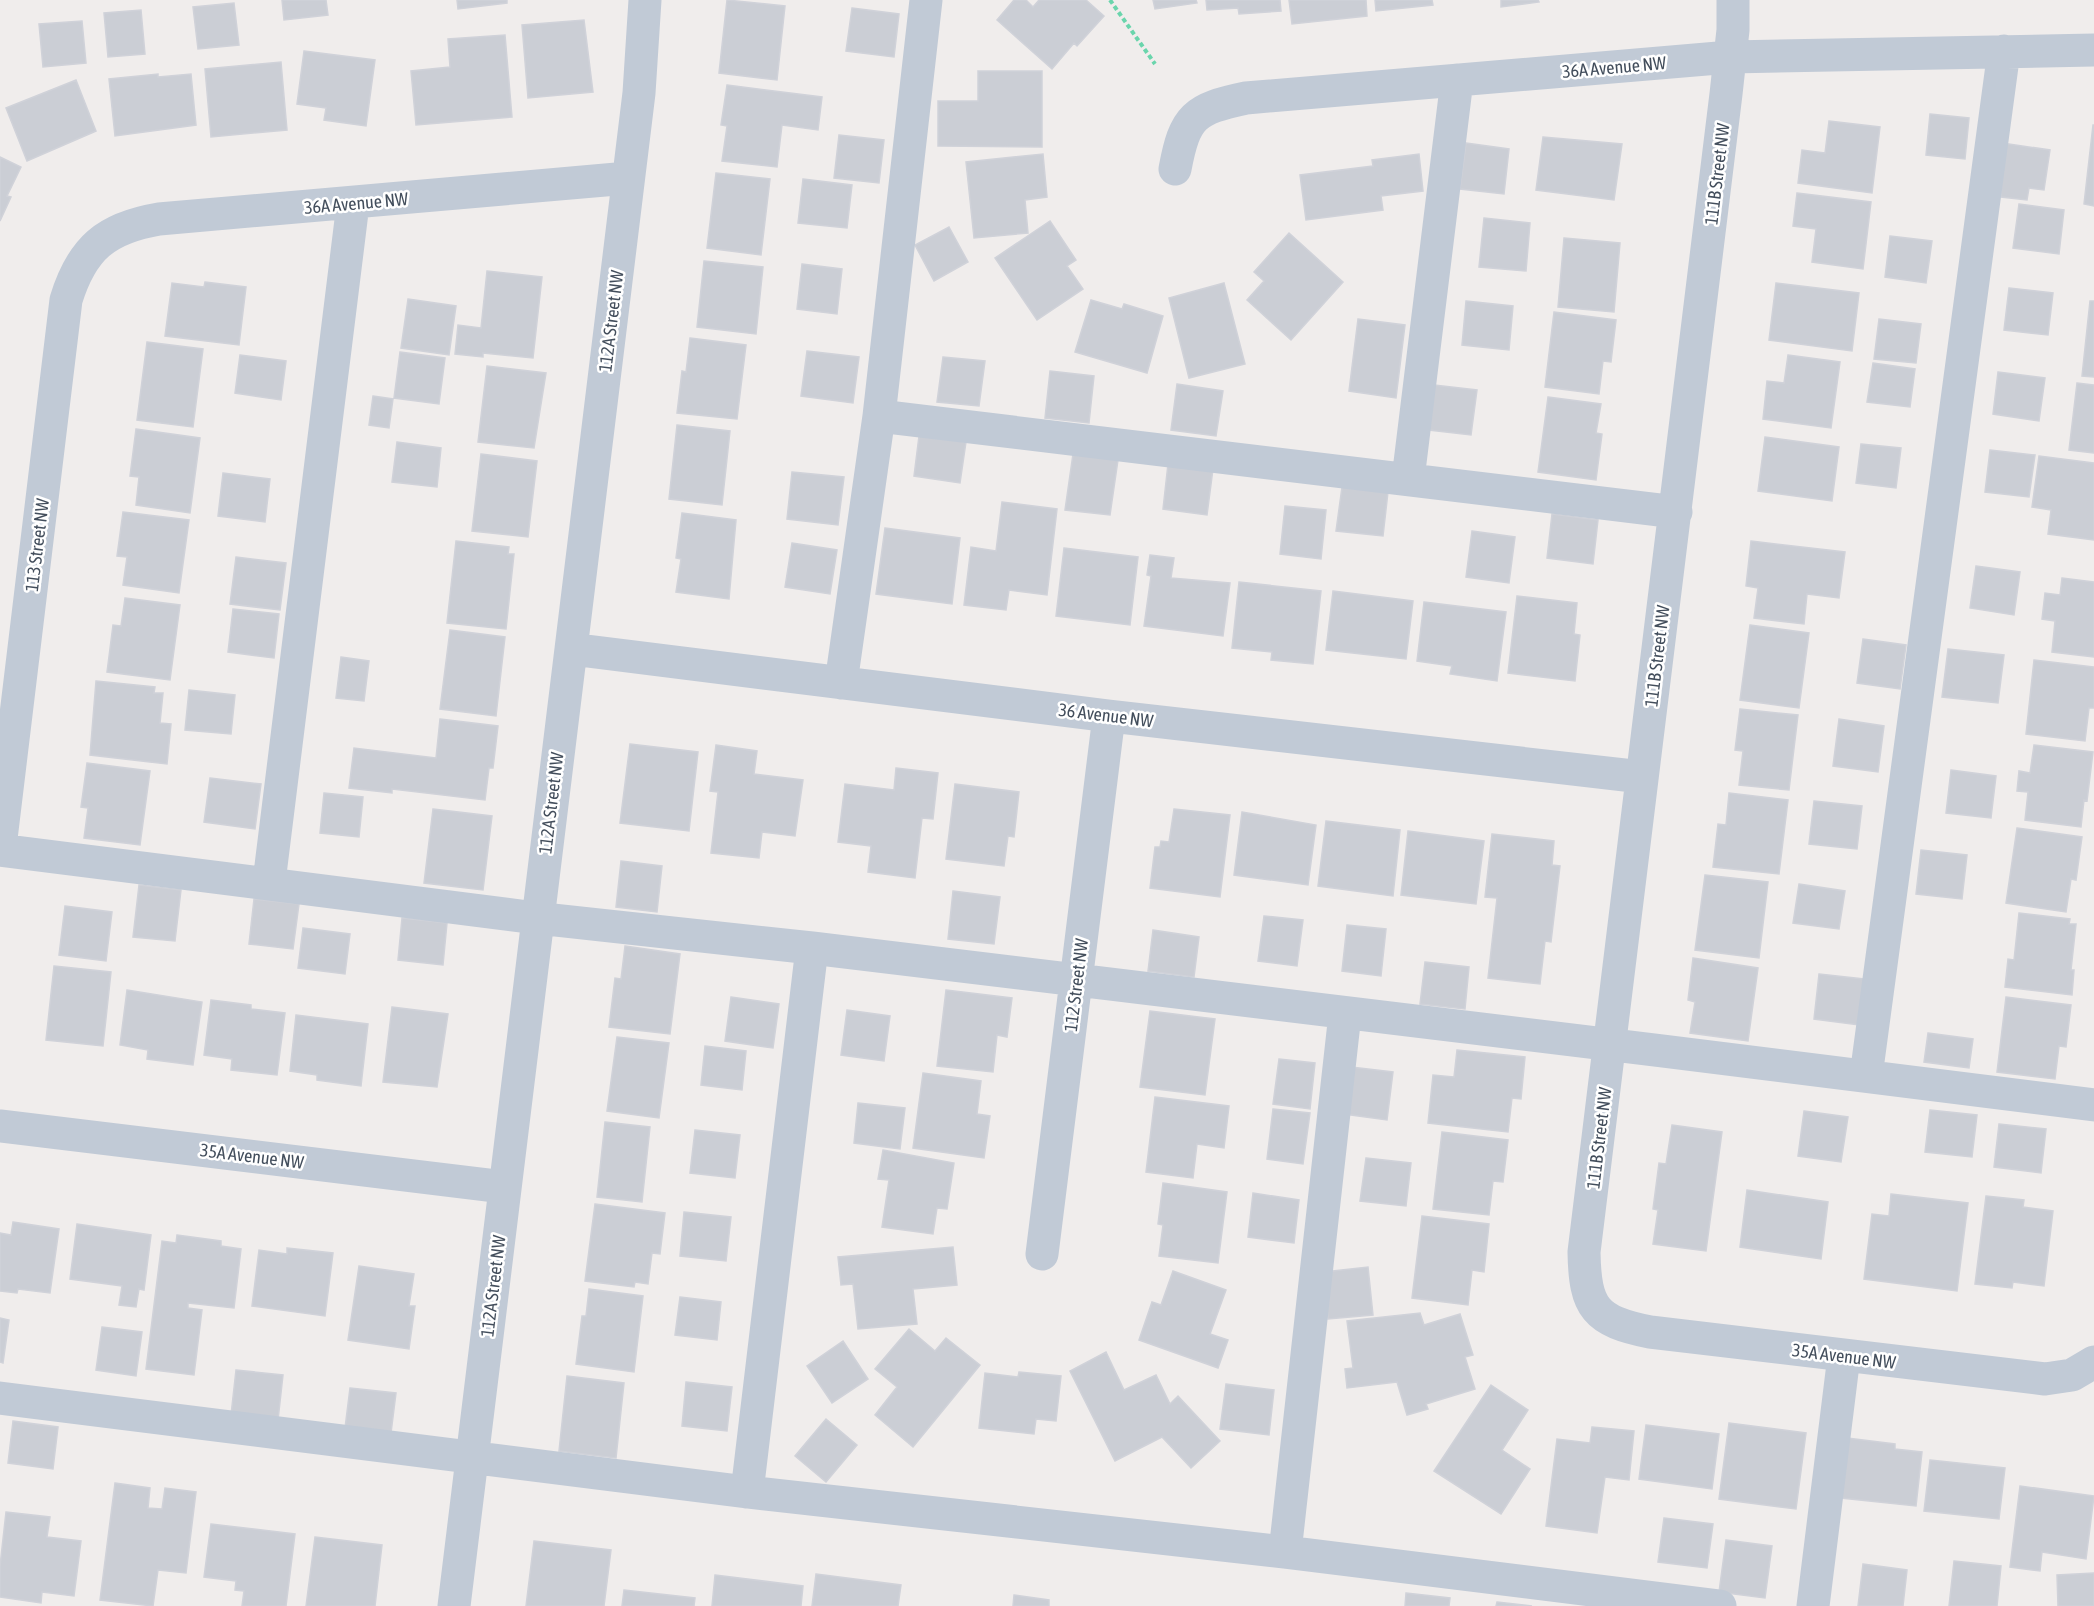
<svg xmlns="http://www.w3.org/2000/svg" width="2094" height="1606" font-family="'Asap Condensed',sans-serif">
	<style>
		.building { fill: #cbced5; stroke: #d0d2d9; stroke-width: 1.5 }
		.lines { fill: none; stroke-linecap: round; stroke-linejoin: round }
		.path { stroke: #6ad5ac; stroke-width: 4; stroke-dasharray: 4.5 3; stroke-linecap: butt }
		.minor { stroke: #c1cad6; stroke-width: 33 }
		.labels { text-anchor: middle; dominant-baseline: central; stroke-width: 5; stroke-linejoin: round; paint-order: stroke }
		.street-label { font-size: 18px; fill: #434e5c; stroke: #fff }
	</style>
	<rect width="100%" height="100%" fill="#f0edec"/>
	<path class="building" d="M282,0H326L328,15L284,20Z
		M457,0H507V3L458,9Z
		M727,0L785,6L777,80L719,73Z
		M1014,0H1026L1033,7L1039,0H1086L1104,16L1077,46L1074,43L1052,69L997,20Z
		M1153,0H1196L1197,3L1155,9Z
		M1206,0H1280L1281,11L1239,14L1238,8L1207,10Z
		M1289,0H1366L1367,16L1292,24Z
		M1375,0H1432L1433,5L1376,11Z
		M1501,0H1538L1539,2L1501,7Z
		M234,3L239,45L198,49L193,7Z
		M852,8L899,14L894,57L846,51Z
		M141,10L145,54L108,57L104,13Z
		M584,20L593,92L528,98L522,25Z
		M82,21L86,63L43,67L39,24Z
		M505,35L512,117L416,125L411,71L450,67L448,39Z
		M304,51L375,60L366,126L324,120L326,108L297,104Z
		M281,62L287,130L211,137L205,69Z
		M978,71H1042V147L938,146V101H978Z
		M158,74V77L191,74L196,125L115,136L109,79Z
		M76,80L96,131L27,161L6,108Z
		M727,85L822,97L818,130L782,125L777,167L722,161L727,126L721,125Z
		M1930,114L1969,118L1965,159L1926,155Z
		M1829,121L1880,127L1872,193L1798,183L1802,150L1825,153Z
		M2093,125H2094V206L2084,204Z
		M839,135L884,140L879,183L834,178Z
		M1543,137L1622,144L1614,200L1536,190Z
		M1466,143L1509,149L1504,194L1460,189Z
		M2002,143L2050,150L2044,190L2029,188L2027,200L2001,197Z
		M1043,154L1047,197L1025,200L1028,233L974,238L966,162Z
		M1419,154L1423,191L1381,196L1383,210L1306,220L1300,175L1373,166L1372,160Z
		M0,157L21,167L7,196L11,197L0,221Z
		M716,173L770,179L761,255L707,248Z
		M803,179L852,185L847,228L798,223Z
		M1797,193L1871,202L1863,269L1812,262L1816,229L1793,226Z
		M2019,204L2064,210L2059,254L2013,248Z
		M1484,218L1530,223L1526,271L1479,267Z
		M1050,221L1076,260L1067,266L1083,289L1037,320L995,258Z
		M949,227L968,262L934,281L915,245Z
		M1289,233L1343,282L1291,340L1247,300L1264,281L1254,272Z
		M1890,236L1932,241L1926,283L1885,277Z
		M1564,238L1620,243L1614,312L1558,307Z
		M704,261L763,267L756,334L697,327Z
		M802,264L842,269L837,314L797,309Z
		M487,271L542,277L533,358L483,353V357L455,354L458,325L481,328Z
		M205,282L246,287L239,345L165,336L172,283L204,287Z
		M1224,283L1245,364L1189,378L1169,298Z
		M1776,283L1859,293L1852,351L1769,340Z
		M2009,288L2053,293L2048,335L2004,330Z
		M408,299L456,306L449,355L401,348Z
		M1091,300L1122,309L1124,304L1163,316L1147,373L1075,352Z
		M1466,301L1513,306L1509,350L1462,345Z
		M2090,301H2094V377L2082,376Z
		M1554,312L1616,320L1611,362L1603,361L1599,394L1545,387Z
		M1358,319L1405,325L1396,398L1349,391Z
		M1879,319L1921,324L1916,363L1874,359Z
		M690,338L746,345L737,419L677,413L682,371L686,372Z
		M147,342L203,349L193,427L137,420Z
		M807,351L859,357L853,403L801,396Z
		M400,352L445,358L439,404L394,398Z
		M240,355L286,361L281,400L235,393Z
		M1788,355L1840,362L1831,428L1763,419L1767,381L1784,383Z
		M943,357L985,361L979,406L937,402Z
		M1873,363L1915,369L1910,407L1867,402Z
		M487,366L546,373L534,448L478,442Z
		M1050,371L1094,376L1089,423L1045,418Z
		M1998,372L2045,378L2039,421L1993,414Z
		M2077,383L2094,385V453L2069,450Z
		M1177,384L1223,391L1216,436L1171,430Z
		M1434,385L1477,390L1471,435L1429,430Z
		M373,396L393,399L389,428L369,425Z
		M1548,397L1601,404L1596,433L1602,434L1596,480L1538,472Z
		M677,425L730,431L722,505L669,499Z
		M136,429L200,438L190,513L136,505L139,477L130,476Z
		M919,436L966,442L960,483L914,476Z
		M1765,437L1839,447L1832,501L1758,491Z
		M397,442L441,448L437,487L392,482Z
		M1861,444L1901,448L1896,488L1856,483Z
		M1990,450L2035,455L2029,497L1985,492Z
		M481,454L537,461L528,537L472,531Z
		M1073,454L1118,460L1110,515L1065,510Z
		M2039,456L2094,463V540L2048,534L2051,510L2032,507Z
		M1168,464L1213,469L1207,515L1163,509Z
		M792,472L844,477L838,525L787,519Z
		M223,473L270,479L265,522L218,516Z
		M1342,487L1388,492L1383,536L1336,531Z
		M1002,502L1057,509L1047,595L1009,590L1006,610L964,605L971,547L996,551Z
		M1285,506L1326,510L1321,559L1280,554Z
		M123,512L189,520L179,593L123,585L127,557L117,556Z
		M682,513L736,520L729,599L676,592L681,559L676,558Z
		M1552,514L1598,520L1593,564L1547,558Z
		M885,528L960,538L952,604L876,594Z
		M1472,531L1515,537L1509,583L1466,577Z
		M456,541L509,547L508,554H514L506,629L447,623Z
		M1751,541L1845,552L1839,598L1807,594L1804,624L1754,618L1758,588L1746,586Z
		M792,543L837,550L830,594L785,587Z
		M1064,548L1138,557L1130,625L1056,616Z
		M1150,555L1174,558L1171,578L1230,583L1223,636L1144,626L1151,576L1147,575Z
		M236,557L286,563L280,610L230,604Z
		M1976,566L2020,572L2014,615L1970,608Z
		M2062,578L2094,582V657L2052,652L2055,621L2042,619L2045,593L2060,595Z
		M1239,582L1321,591L1313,664L1271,660L1272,652L1232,648Z
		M1333,591L1413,601L1406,659L1326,650Z
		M1517,596L1577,603L1574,634L1580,635L1575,681L1508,673Z
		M125,598L180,605L170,680L107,672L113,625L121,626Z
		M1424,602L1506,612L1497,681L1450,674L1452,666L1417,661Z
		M233,609L279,614L274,658L228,652Z
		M1750,625L1809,633L1799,708L1740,700Z
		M450,630L505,637L496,716L440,709Z
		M1863,639L1906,645L1900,689L1857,683Z
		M1948,649L2004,655L1998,703L1942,697Z
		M341,657L369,661L364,701L336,698Z
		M2034,660L2094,667V708H2089L2085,741L2026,734Z
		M96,681L155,687L154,693H163L160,723L171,724L167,764L90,755Z
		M189,690L235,695L231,734L185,730Z
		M1740,709L1798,715L1789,790L1739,785L1743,751L1735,750Z
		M440,719L498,726L493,768H489L485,800L392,789V793L349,788L354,748L436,758Z
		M1839,719L1884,726L1878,772L1833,766Z
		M630,744L698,752L689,831L620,823Z
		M716,745L757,751L754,774L803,780L795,836L762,832L759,858L711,853L718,792L710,791Z
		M2034,745L2093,752L2087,801L2084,800L2081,827L2025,820L2028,792L2017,791L2019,771L2030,773Z
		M87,763L150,771L140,845L84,838L88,808L81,807Z
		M896,768L938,773L933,819L922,818L915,878L868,872L871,846L838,842L845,784L894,790Z
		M1951,770L1996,776L1991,818L1946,813Z
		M210,778L261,784L255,829L204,822Z
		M955,784L1019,792L1014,837L1008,836L1004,866L946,859Z
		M324,793L363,797L359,837L320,833Z
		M1729,793L1788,800L1779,874L1713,867L1718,824L1726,825Z
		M1814,801L1862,806L1857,849L1809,844Z
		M433,809L492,816L483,890L424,883Z
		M1174,809L1230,815L1220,897L1150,888L1155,847H1160L1161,841L1169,842Z
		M1242,812L1316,825L1308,885L1234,875Z
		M1326,821L1400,830L1393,896L1318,886Z
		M2017,828L2082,837L2076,880L2071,879L2066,912L2006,903Z
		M1408,831L1484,841L1476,904L1401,895Z
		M1492,834L1554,841L1552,865L1560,866L1551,942L1545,941L1540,984L1488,978L1497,898L1485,897Z
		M1921,850L1967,855L1962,899L1916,894Z
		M621,861L662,866L657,912L616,907Z
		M1705,875L1768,882L1759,958L1695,950Z
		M1799,884L1845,891L1839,929L1793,923Z
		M139,885L181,890L175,941L133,937Z
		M953,891L1000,897L994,944L948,939Z
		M254,899L299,904L293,949L249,944Z
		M65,906L112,912L106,961L59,955Z
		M2019,913L2070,919L2069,924H2076L2071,970H2074L2072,995L2005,987L2008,959L2014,960Z
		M1264,916L1303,920L1297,966L1258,961Z
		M402,918L447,923L443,965L398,960Z
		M1347,925L1386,929L1381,976L1342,971Z
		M303,928L350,934L345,974L298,968Z
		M1153,930L1199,937L1194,977L1148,971Z
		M625,946L680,954L670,1034L609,1027L615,978L621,979Z
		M1693,958L1758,968L1748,1041L1690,1033L1695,1002L1688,1000Z
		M1425,962L1469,967L1465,1009L1420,1004Z
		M54,966L111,972L103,1046L46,1040Z
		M1819,974L1864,979L1859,1025L1814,1019Z
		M127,990L202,1002L193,1065L147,1059L148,1050L120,1045Z
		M946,990L1012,998L1007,1037L997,1035L993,1072L937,1066Z
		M731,997L779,1004L773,1048L725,1041Z
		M2006,997L2071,1005L2066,1047L2059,1046L2055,1079L1997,1072Z
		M211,1000L251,1005V1009L285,1013L277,1075L231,1070L232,1059L204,1055Z
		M392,1007L448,1014L437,1087L383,1082Z
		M847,1010L890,1016L884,1061L841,1055Z
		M1150,1011L1215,1019L1205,1095L1140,1087Z
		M296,1015L368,1024L361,1086L317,1080V1075L290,1071Z
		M1928,1033L1973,1039L1969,1068L1924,1062Z
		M617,1037L669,1043L659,1118L607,1111Z
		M705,1046L746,1051L742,1090L701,1085Z
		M1457,1050L1525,1057L1521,1099L1512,1098L1508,1132L1428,1123L1433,1075L1454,1077Z
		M1279,1059L1315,1063L1310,1109L1273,1104Z
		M1351,1067L1393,1072L1387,1120L1344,1114Z
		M923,1073L981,1081L977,1114L990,1116L984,1158L913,1148Z
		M1155,1097L1229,1106L1224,1148L1197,1144L1193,1178L1146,1172Z
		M858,1103L905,1108L900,1149L854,1143Z
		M1273,1109L1310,1113L1303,1164L1267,1159Z
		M1930,1110L1977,1115L1972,1157L1925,1152Z
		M1804,1111L1848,1117L1841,1162L1798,1156Z
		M605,1122L650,1127L642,1202L597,1197Z
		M1999,1124L2046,1129L2041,1173L1994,1167Z
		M1672,1125L1722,1132L1706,1251L1653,1244L1658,1210L1653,1209L1659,1163L1666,1164Z
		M695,1130L740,1135L735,1178L690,1173Z
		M1442,1132L1508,1140L1503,1182L1493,1181L1489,1215L1433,1209Z
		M883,1150L954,1163L947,1209L937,1208L933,1234L882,1227L889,1180L878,1179Z
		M1366,1158L1411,1163L1406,1206L1360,1201Z
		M1163,1183L1227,1192L1218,1263L1159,1256L1163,1225L1158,1224Z
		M1747,1190L1828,1202L1821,1259L1740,1247Z
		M1253,1193L1299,1200L1294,1243L1248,1237Z
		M1891,1194L1968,1203L1957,1291L1864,1279L1872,1214L1889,1216Z
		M1986,1196L2024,1200L2023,1207L2053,1211L2044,1286L2013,1282L2012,1288L1975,1284Z
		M595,1204L665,1213L660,1254L652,1253L648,1284L635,1282L634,1287L585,1281Z
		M684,1212L731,1217L726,1261L680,1256Z
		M1422,1216L1489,1224L1484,1272L1472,1270L1468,1305L1412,1298Z
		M13,1222L59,1229L50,1293L18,1289L17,1293L0,1291V1233L11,1235Z
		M77,1224L151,1235L144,1290L139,1289L136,1307L119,1305L122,1286L70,1279Z
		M177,1235L221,1241V1246L241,1249L234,1308L188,1303V1308L202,1310L194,1375L146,1369L162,1241L176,1243Z
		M953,1247L957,1285L913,1289L917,1324L858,1329L853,1284L841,1285L838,1257Z
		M287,1248L333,1253L325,1316L252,1306L259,1250L287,1254Z
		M359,1266L414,1274L409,1306H415L409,1349L348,1340Z
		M1368,1267L1373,1315L1328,1319L1324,1272Z
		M1173,1271L1226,1290L1210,1334L1228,1340L1218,1368L1139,1340L1152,1302L1161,1305Z
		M589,1289L643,1296L634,1372L576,1364L582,1316H586Z
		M680,1297L721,1302L717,1340L675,1335Z
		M1420,1313L1424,1325L1460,1314L1473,1355L1465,1357L1475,1389L1426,1404L1428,1409L1407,1415L1397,1382L1347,1388L1345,1369L1353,1368L1347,1321Z
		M0,1318L9,1320L3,1363L0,1362Z
		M102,1327L142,1332L136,1376L96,1370Z
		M909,1329L935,1351L946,1338L980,1365L913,1447L875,1415L897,1387L875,1369Z
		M843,1341L868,1379L832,1403L807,1366Z
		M1106,1352L1124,1390L1156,1375L1170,1404L1178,1396L1220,1441L1191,1468L1162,1437L1115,1461L1070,1371Z
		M236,1370L283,1375L278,1420L231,1415Z
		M1019,1372L1061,1376L1056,1421L1036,1419L1034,1434L979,1428L985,1373L1018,1377Z
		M567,1376L624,1383L616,1458L559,1451Z
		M686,1382L732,1387L727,1431L682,1426Z
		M1226,1384L1274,1390L1269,1435L1220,1429Z
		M1491,1385L1528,1410L1502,1450L1530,1469L1501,1514L1434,1471Z
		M350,1388L396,1393L391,1433L345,1428Z
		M826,1419L857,1445L826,1482L795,1456Z
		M13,1421L58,1427L53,1469L8,1463Z
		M1729,1423L1806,1433L1796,1509L1719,1499Z
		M1646,1425L1719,1434L1712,1489L1639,1479Z
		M1592,1427L1634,1431L1629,1480L1605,1477L1597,1533L1546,1526L1557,1439L1590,1443Z
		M1847,1438L1895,1444V1449L1922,1452L1916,1506L1841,1498Z
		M1930,1460L2005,1468L1999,1519L1924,1511Z
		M115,1483L150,1488L148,1508L162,1509L165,1488L196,1492L186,1573L158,1570L153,1606L100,1600Z
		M2020,1486L2094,1496L2086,1559L2042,1552L2040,1571L2010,1567Z
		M6,1512L50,1517L47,1537L81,1541L74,1596L42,1592L41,1603L0,1597V1566Z
		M1664,1518L1713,1524L1707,1568L1658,1562Z
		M211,1524L295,1534L286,1606H242L244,1591L235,1590L236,1581L204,1577Z
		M315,1537L382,1545L375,1606H306Z
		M1726,1540L1772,1546L1765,1598L1719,1592Z
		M534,1541L611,1550L604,1606H526Z
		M1954,1561L2001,1566L1997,1606H1949Z
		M1863,1564L1907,1570L1903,1606H1858Z
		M2094,1573V1606H2058L2057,1575Z
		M816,1574L901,1585L898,1606H812Z
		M715,1575L803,1586L801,1606H712Z
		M624,1590L695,1598L694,1606H622Z
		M1406,1593L1450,1598L1449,1606H1405Z
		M1014,1595L1049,1600V1606H1013Z
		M1497,1602L1532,1606H1496Z"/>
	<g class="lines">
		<path class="path" d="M1110,0L1155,64"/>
		<path class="minor" d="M1733,0V30L1726,94L1584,1252C1585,1308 1595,1321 1650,1332L2045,1379L2072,1375L2094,1362
			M1175,169C1185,116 1194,109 1246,98L1730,57L2094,50
			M879,416L1676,512
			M1408,479L1457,80
			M571,649L1109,716L1642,777
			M841,683L879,416L926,0
			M0,847L66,300C82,248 106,228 159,219L628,178
			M0,850L536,918L812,948L747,1492
			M269,882L353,204
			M812,948C1239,1000 1667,1050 2094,1105
			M1866,1076L2004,51
			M0,1126L504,1187
			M1042,1254L1109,716
			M0,1398L747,1492L1285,1552L1720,1606
			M1285,1552L1345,1014
			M454,1606L639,93L645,0
			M1813,1606L1844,1356"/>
	</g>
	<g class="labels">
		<g class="street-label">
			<text transform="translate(1614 67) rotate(-5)">36A Avenue NW</text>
			<text transform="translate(1717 174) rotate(-83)">111B Street NW</text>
			<text transform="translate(356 203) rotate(-5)">36A Avenue NW</text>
			<text transform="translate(611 321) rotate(-83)">112A Street NW</text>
			<text transform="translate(37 545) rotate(-83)">113 Street NW</text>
			<text transform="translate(1657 656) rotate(-83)">111B Street NW</text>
			<text transform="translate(1106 715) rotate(7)">36 Avenue NW</text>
			<text transform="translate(551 803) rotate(-83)">112A Street NW</text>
			<text transform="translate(1076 985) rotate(-83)">112 Street NW</text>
			<text transform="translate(1599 1138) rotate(-83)">111B Street NW</text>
			<text transform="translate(252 1156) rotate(7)">35A Avenue NW</text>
			<text transform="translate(493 1286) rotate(-83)">112A Street NW</text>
			<text transform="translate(1844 1356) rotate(7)">35A Avenue NW</text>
		</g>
	</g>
</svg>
